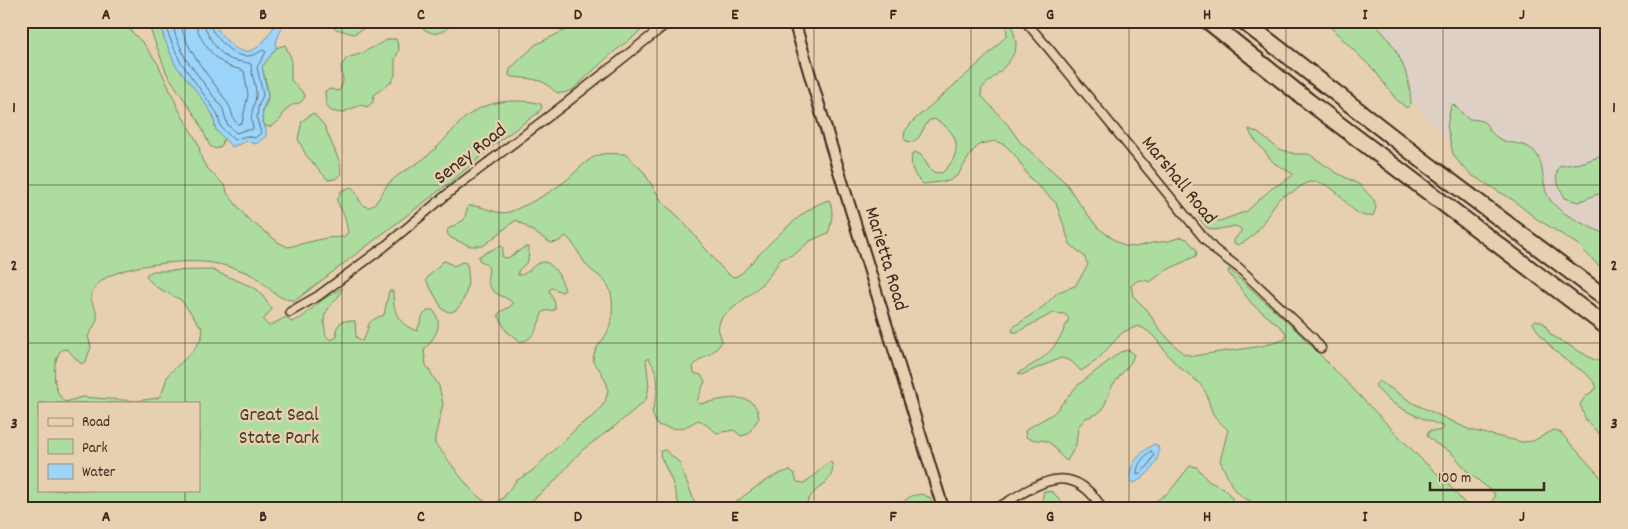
<svg xmlns="http://www.w3.org/2000/svg" width="1628" height="529" font-family="Dekko,sans-serif">
	<style>
		.built { fill: #dfd0c6 }
		.green { fill: #acdd9e; stroke: #74845e; fill-rule: evenodd }
		.water { fill: #9bd5fb; stroke: #7591a3 }
		.lines { fill: none; stroke-linecap: round; stroke-linejoin: round }
		.shore { stroke: #616e76; stroke-width: 1 }
		.minor-casing { stroke: #3b2a1e; stroke-width: 11 }
		.tertiary-casing { stroke: #3b2a1e; stroke-width: 14 }
		.motorway-casing { stroke: #3b2a1e; stroke-width: 19 }
		.minor { stroke: #e7d0b0; stroke-width: 8 }
		.tertiary { stroke: #e7d0b0; stroke-width: 10 }
		.motorway { stroke: #e7d0b0; stroke-width: 15 }
		.grid { fill: none; stroke: #3b2a1e; stroke-width: 1; stroke-opacity: 0.55 }
		.labels { text-anchor: middle; dominant-baseline: central; stroke-width: 5; stroke-linejoin: round; paint-order: stroke }
		.street-label { font-size: 20px; fill: #3b2a1e; stroke: #e7d0b0 }
		.park-label { font-size: 20px; fill: #463c2b; stroke: #e7d0b0 }
		.neatline { fill: none; stroke: #3b2a1e; stroke-width: 2 }
		.grid-label { font-size: 16px; text-anchor: middle; font-weight: bold; fill: #3b2a1e }
	</style>
	<rect width="100%" height="100%" fill="#e7d0b0"/>
	<filter id="ink" filterUnits="userSpaceOnUse"><feTurbulence type="fractalNoise" baseFrequency=".02" numOctaves="2"/><feDisplacementMap in="SourceGraphic" scale="10" xChannelSelector="R" yChannelSelector="G"/><feConvolveMatrix kernelMatrix="1 2 1 2 8 2 1 2 1" color-interpolation-filters="sRGB"/></filter>
	<g filter="url(#ink)">
		<path class="built" d="M1334,21H1607V251L1474,168Z"/>
		<path class="green" d="M21,21H128L130,30L144,44L158,64L180,112L198,143L202,160L208,169L226,187L227,193L247,218L278,242L288,247L326,238L344,237L348,232L345,217L337,201L341,191L351,187C359,191 357,204 367,207C376,209 383,189 389,183C400,172 415,166 427,156C459,130 462,105 510,101C520,101 532,101 541,104L542,108L538,113L503,138L448,184L296,300C273,301 268,282 248,273C235,268 218,263 204,262C179,260 115,265 98,284C82,302 99,305 97,319C96,324 91,331 88,336L91,347L86,361L81,364L67,349L61,350C51,364 52,391 65,402L82,397L136,401L158,398C166,390 163,383 169,374C178,364 207,343 202,328L181,300L156,287L146,277L147,274L153,271L212,270L253,287L259,291L272,309L263,320L269,326L286,317L291,322L301,318L322,300L342,288C341,298 328,305 325,315C323,321 325,329 326,336L331,340L337,337L336,329L340,323L343,321H355L356,337L362,341C372,327 362,322 384,315L389,291H393C393,311 397,324 417,331L423,315L429,310H433C445,325 434,338 424,350L426,365L439,386L443,404L435,437V444C452,461 470,498 493,505L502,499L516,481L532,471L580,425L596,414L605,402L608,391L607,384L600,370L593,362C593,345 605,342 609,328C613,316 615,294 606,283C602,277 594,273 589,268C580,258 576,245 566,236L558,242L551,243L516,220L483,246H470L451,238L447,233L448,229L464,220L468,206C483,204 495,216 509,212C528,205 548,194 564,182C575,174 587,157 602,154C609,153 618,154 625,154L643,171L663,203L679,217L720,266L729,275L735,277L742,273C760,253 803,206 829,200C834,209 832,223 828,233L810,241L795,254L781,259L769,276L760,286L721,318L718,328L722,341C715,355 703,355 693,366L694,373L701,375L705,381L697,401L699,404C714,402 742,392 753,404C757,407 758,413 759,418L748,434L741,436L734,430L717,433L701,421L698,420C679,431 679,430 657,425L652,412C658,392 662,376 648,358L646,360L649,385L646,400L615,426L581,451L553,483L523,508H21ZM39,403H199V490H39Z
			M147,21H160L164,38L213,115L216,130L224,137L222,145L216,149L210,146L198,120L167,74Z
			M325,21H397V22L391,26H368L354,34L336,29Z
			M417,21H453C450,30 438,36 429,32C424,30 420,25 417,21Z
			M591,21H653L609,56L572,90C552,99 555,86 540,81C531,78 521,78 512,77L509,75L510,69L535,45L561,32Z
			M1004,21H1013C1012,33 1016,36 1016,45C1016,60 992,78 982,88L981,95L1008,125L1020,142L1066,183L1079,203L1098,228L1119,243L1125,246L1135,247L1152,243L1169,241L1181,237L1187,239L1196,249L1197,253L1196,256L1165,271L1150,282C1142,279 1137,279 1131,286L1133,296L1147,310L1158,327L1174,345L1184,354L1194,356C1224,350 1257,350 1286,339V334L1283,329L1252,304L1228,272L1229,269L1296,330L1418,456L1447,483L1466,505V508H1265L1242,497L1232,486L1220,461L1228,430C1221,423 1214,418 1211,409C1208,401 1208,394 1202,387C1195,377 1182,371 1173,361C1162,349 1154,331 1138,326L1123,332L1096,361L1081,371L1071,361L1061,358L1021,375L1018,373C1047,357 1057,349 1069,318L1064,314L1053,313L1017,332H1013L1012,328L1044,306L1058,292L1075,286L1088,265L1084,256L1070,244L1056,203L1029,177L1015,155L1005,145L995,141L980,144L972,152L958,175L949,181L923,184C913,175 910,167 912,154L915,152L921,155L932,172L942,173C964,153 960,132 934,119L928,121L919,137L913,142L906,141L904,138L905,131L913,121L983,60L1007,35L1006,24Z
			M1324,21H1372C1396,44 1410,71 1411,104L1408,107H1405L1395,98L1375,71Z
			M389,39H396L399,49L395,60V75L392,81L374,95L373,102L367,107L361,105L341,113L331,111L326,105L325,91L331,89L337,91L340,90L343,81L341,66L347,58L360,54Z
			M285,45L291,58V80L305,95C303,105 296,102 289,107C279,115 286,120 269,127L265,126C258,111 268,107 268,95C268,86 264,76 262,67L276,48Z
			M1453,104L1468,119C1494,120 1482,128 1498,138C1507,144 1518,142 1528,147C1547,155 1540,185 1549,198C1559,215 1589,226 1607,235V271L1598,265L1577,244L1534,217L1513,200L1473,176L1461,165L1453,154L1447,126L1451,106Z
			M313,113L324,125L340,163L341,174L335,179L328,180L306,155L298,139L302,121Z
			M1249,129L1258,133L1279,149L1295,154H1309L1335,172L1360,185L1374,200L1376,208L1373,216C1347,220 1342,181 1312,182C1305,182 1300,187 1295,191C1290,194 1282,195 1278,200C1266,215 1258,239 1237,245L1234,243V240L1242,230L1236,226L1214,230L1207,228L1198,217V214H1202L1213,220L1220,221L1247,211L1271,189L1291,177L1293,174L1274,163L1251,135Z
			M1607,154V195L1598,194L1578,202L1565,198C1559,186 1552,177 1560,166L1581,163Z
			M500,246L503,247L502,257L508,258L525,247H529L528,261L518,271V275C528,275 530,267 539,263C552,257 562,280 565,290L562,292L552,288L549,290L555,303V310L544,311L542,314C537,327 535,340 519,342L518,339L506,331L498,315L500,312L511,306L513,303C506,296 495,296 490,287C482,273 498,270 479,260V256Z
			M445,261L454,266L462,262L466,263C472,274 466,311 450,312C449,312 444,310 443,310L426,280C430,273 437,269 442,262Z
			M1536,320L1544,323L1551,335L1591,358L1597,361L1607,360V442L1586,420L1580,404L1586,396L1597,388C1591,373 1575,368 1563,358C1554,351 1536,332 1533,322Z
			M1129,350L1134,355L1131,362L1112,386L1103,409L1097,414L1086,418L1078,427L1076,445L1067,461C1058,456 1057,448 1050,443C1043,438 1033,442 1026,437L1025,431L1027,429L1054,413L1077,386L1120,352Z
			M1379,381L1415,404L1470,430L1522,442L1533,441L1554,430L1560,432L1607,484V508H1491V502L1495,497L1494,493L1468,472L1452,453L1435,443L1427,436L1429,431H1439L1444,427C1420,417 1390,408 1375,385Z
			M665,450L679,462L695,503L699,508H680L672,481L660,455L661,451Z
			M829,462L832,463C837,486 808,486 806,508H729C747,493 767,477 790,470L794,473L797,482L804,483C814,477 820,469 829,462Z
			M1190,466L1197,467L1208,481L1223,488L1230,495L1237,508H1146L1169,492Z
			M1044,491L1053,492L1066,508H1044L1042,500Z
			M921,494L931,498L930,508H895L911,496Z"/>
		<path class="water" d="M160,21H215C216,30 222,35 227,41C250,66 266,41 277,21H283C283,31 275,38 276,48L262,67L268,96L263,108L262,120L266,129V136L256,144L247,141L232,147L216,130L213,115L198,93L175,64L164,38Z
			M1154,444L1158,446C1162,461 1147,477 1134,483L1131,482C1126,466 1142,451 1154,444Z"/>
		<g class="lines">
			<path class="shore" d="M166,21L169,36L180,61L217,113L221,127L234,140L246,136L255,138L261,133L257,119L258,107L263,95L257,67L266,52L263,50C244,63 231,53 219,39C214,33 210,29 210,21
				M172,21L175,34L185,58L223,109L227,124L236,133L245,130H252L253,128C249,116 254,108 256,96C257,88 251,73 251,64C244,61 234,62 228,58C218,52 204,33 204,21
				M180,21C187,55 210,75 228,104C233,111 231,119 238,124L242,123L248,95L244,71C238,68 230,68 225,64C212,57 196,35 196,21
				M1151,451L1154,455L1148,466L1140,473L1137,474C1136,466 1144,456 1151,451Z"/>
			<defs>
				<path id="minor" d="M1025,21L1050,50L1203,237L1215,250L1239,268L1313,338L1321,348
					M290,312L318,296L384,247L457,186L565,104L670,21
					M997,508C1037,485 1070,457 1102,508"/>
				<path id="tertiary" d="M794,21L829,139L943,508"/>
				<path id="motorway" d="M1208,21L1308,101L1607,327
					M1243,21L1422,160L1607,299"/>
			</defs>
			<use href="#minor" class="minor-casing"/>
			<use href="#tertiary" class="tertiary-casing"/>
			<use href="#motorway" class="motorway-casing"/>
			<use href="#minor" class="minor"/>
			<use href="#tertiary" class="tertiary"/>
			<use href="#motorway" class="motorway"/>
		</g>
	</g>
	<path class="grid" d="M185,21V403M342,21V508M499,21V508M657,21V508M814,21V508M971,21V508M1129,21V508M1286,21V508M1443,21V508M21,185H1607M21,343H1607M185,490V508"/>
	<g class="labels">
		<g class="street-label">
			<text transform="translate(471 155) rotate(-38)">Seney Road</text>
			<text transform="translate(1178 181) rotate(51)">Marshall Road</text>
			<text transform="translate(885 259) rotate(73)">Marietta Road</text>
		</g>
		<g class="park-label">
			<text x="279" y="416">Great Seal<tspan x="279" dy="23">State Park</tspan></text>
		</g>
	</g>
	<rect width="1628" height="529" fill="none" stroke="#e7d0b0" stroke-width="55"/>
	<rect x="38" y="402" width="162" height="90" fill="#e7d0b0" stroke="#a28e76"/>
	<rect x="48" y="418" width="25" height="8" fill="#e7d0b0" stroke="#a28e76"/>
	<text x="82" y="426" font-size="15" fill="#3b2a1e">Road</text>
	<rect x="48" y="439" width="25" height="15" fill="#acdd9e" stroke="#a28e76"/>
	<text x="82" y="452" font-size="15" fill="#3b2a1e">Park</text>
	<rect x="48" y="464" width="25" height="15" fill="#9bd5fb" stroke="#a28e76"/>
	<text x="82" y="476" font-size="15" fill="#3b2a1e">Water</text>
	<path d="M1430 482v8h114v-8" fill="none" stroke="#3b2a1e" stroke-width="2.5"/>
	<text x="1438" y="482" font-size="15" fill="#3b2a1e" stroke="#e7d0b0" stroke-width="4" paint-order="stroke">100 m</text>
	<rect x="28" y="28" width="1572" height="474" class="neatline"/>
	<g class="grid-label">
		<text x="106" y="19">A</text>
		<text x="263" y="19">B</text>
		<text x="421" y="19">C</text>
		<text x="578" y="19">D</text>
		<text x="735" y="19">E</text>
		<text x="893" y="19">F</text>
		<text x="1050" y="19">G</text>
		<text x="1207" y="19">H</text>
		<text x="1365" y="19">I</text>
		<text x="1522" y="19">J</text>
		<text x="14" y="112">1</text>
		<text x="1614" y="112">1</text>
		<text x="14" y="270">2</text>
		<text x="1614" y="270">2</text>
		<text x="14" y="428">3</text>
		<text x="1614" y="428">3</text>
		<text x="106" y="521">A</text>
		<text x="263" y="521">B</text>
		<text x="421" y="521">C</text>
		<text x="578" y="521">D</text>
		<text x="735" y="521">E</text>
		<text x="893" y="521">F</text>
		<text x="1050" y="521">G</text>
		<text x="1207" y="521">H</text>
		<text x="1365" y="521">I</text>
		<text x="1522" y="521">J</text>
	</g>
</svg>
